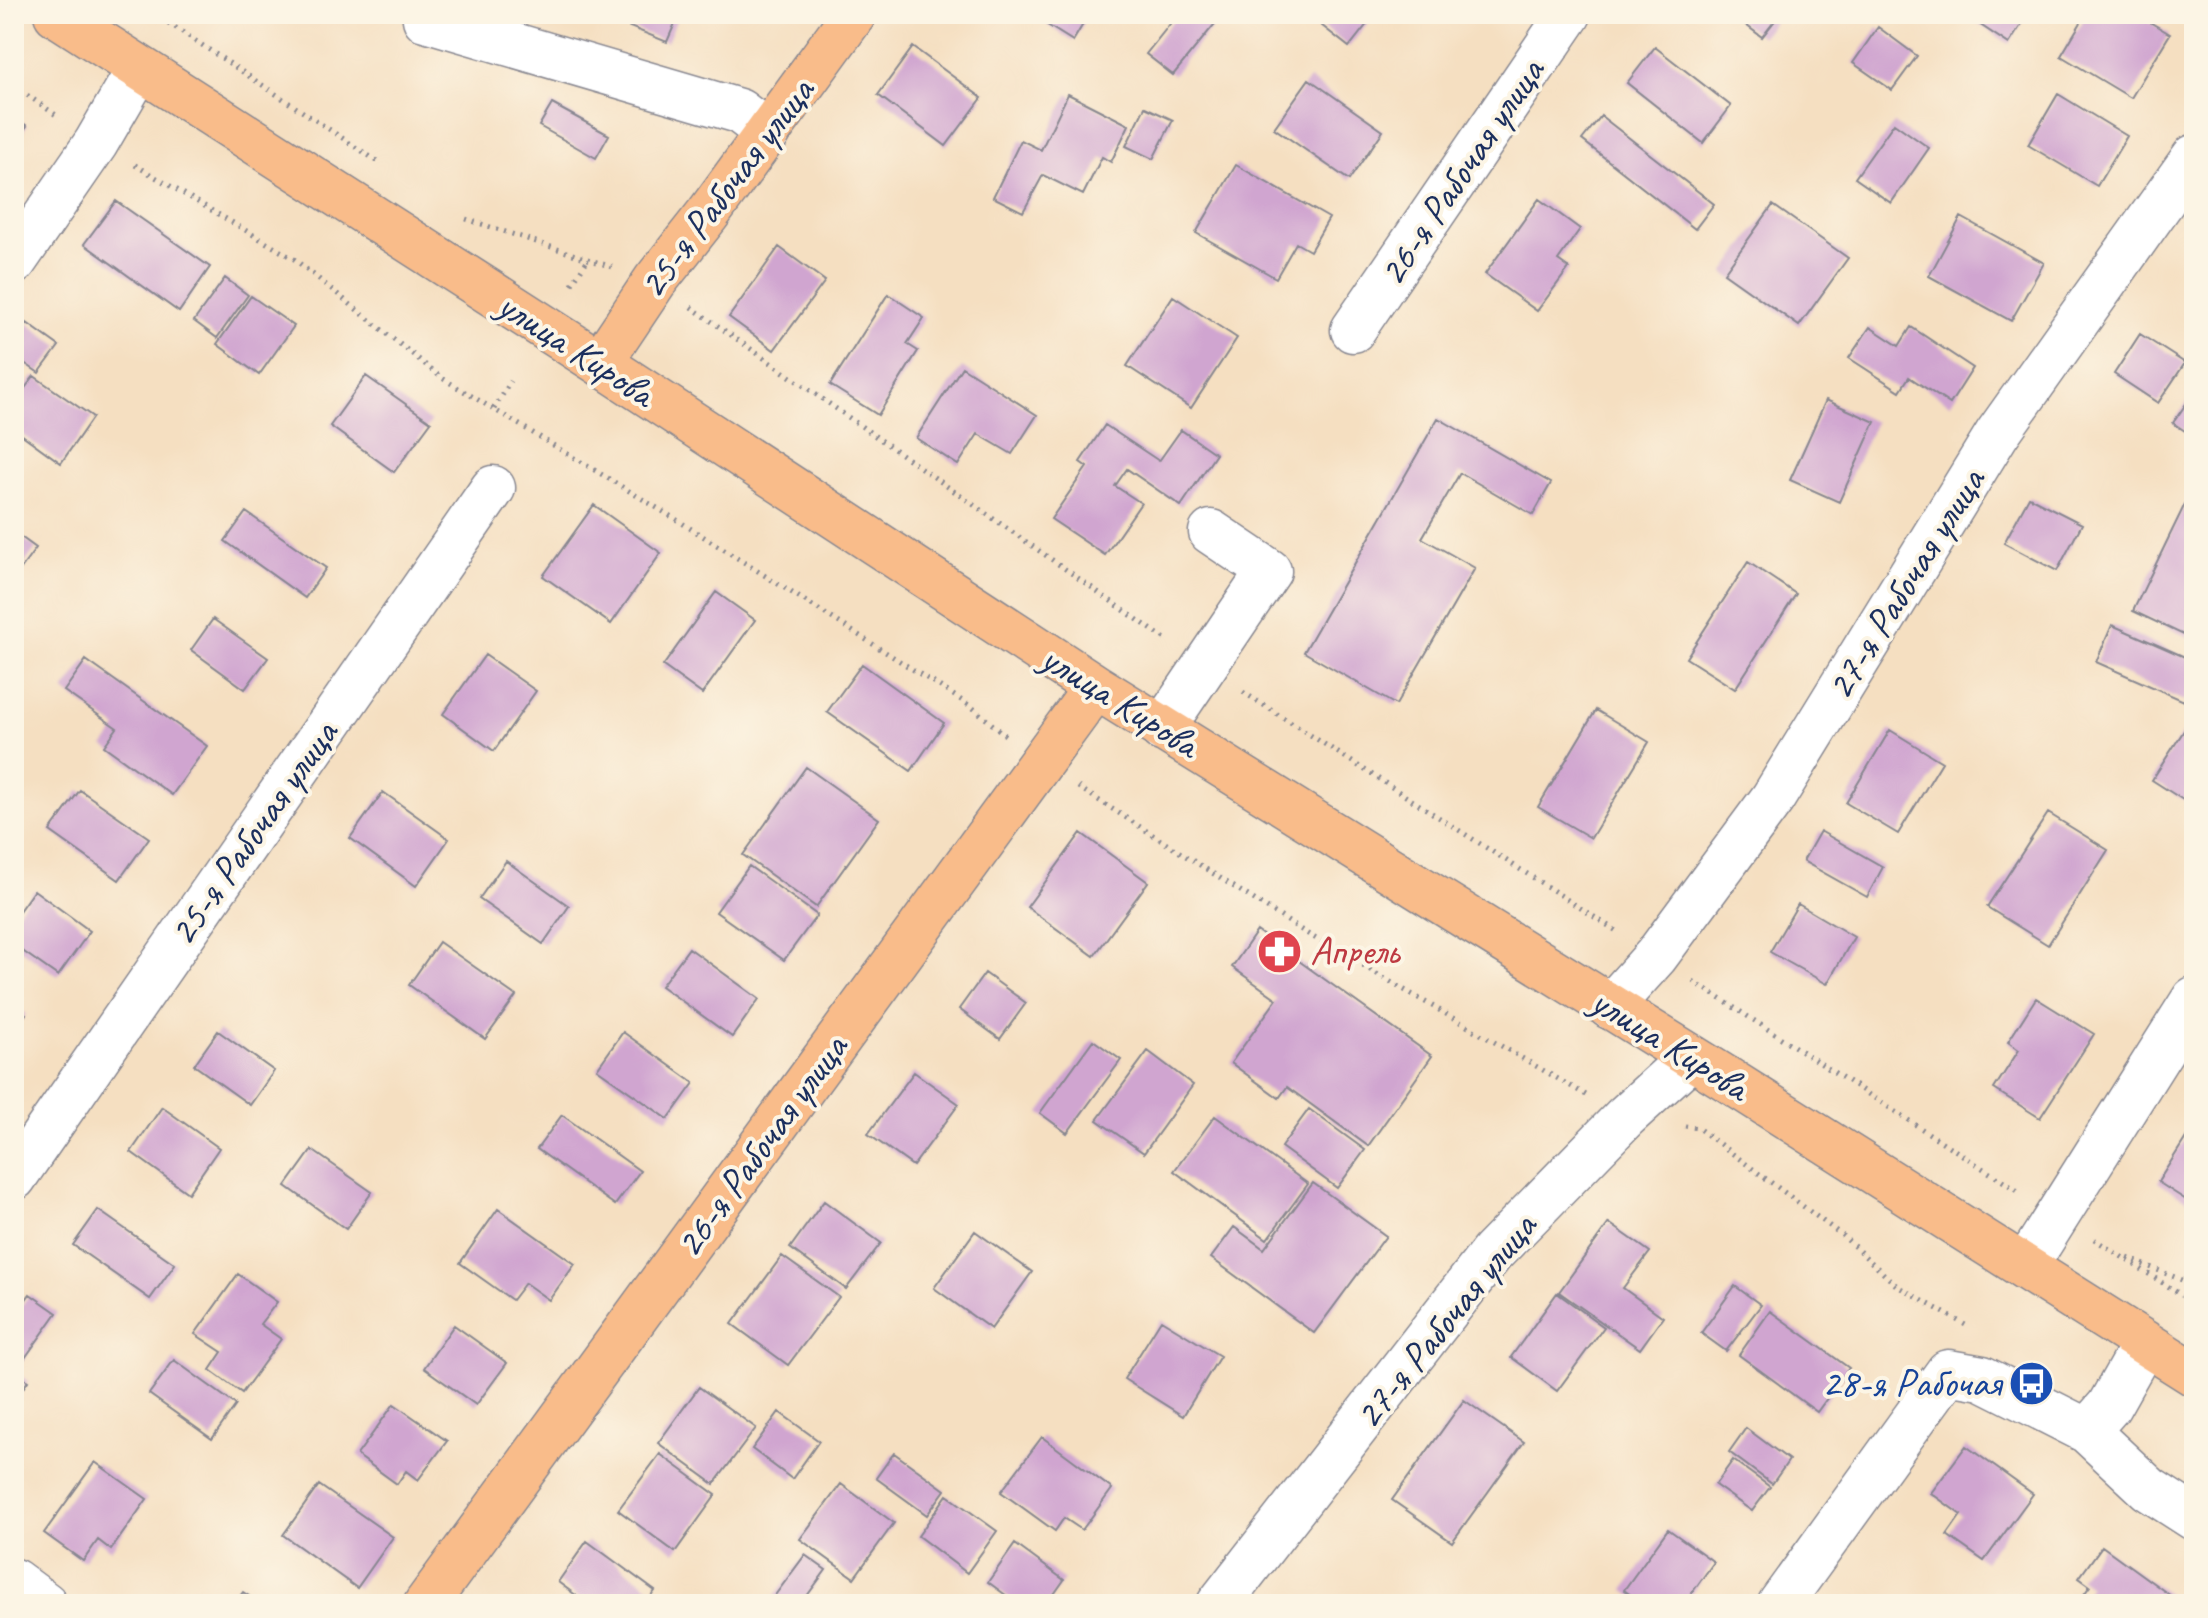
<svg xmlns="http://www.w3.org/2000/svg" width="2208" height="1618" font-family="Caveat,sans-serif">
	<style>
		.building { fill: #d0a5d0 }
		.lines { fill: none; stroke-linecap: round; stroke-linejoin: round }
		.minor-casing { stroke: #888790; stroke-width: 47 }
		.major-casing { stroke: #888790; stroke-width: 47 }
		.path { stroke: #888790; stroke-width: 5; stroke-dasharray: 2 6; stroke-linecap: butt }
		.minor { stroke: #fff; stroke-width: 44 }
		.major { stroke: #f9bc8a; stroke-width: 44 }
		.labels { text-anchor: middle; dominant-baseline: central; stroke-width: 8; stroke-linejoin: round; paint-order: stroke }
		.street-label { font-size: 40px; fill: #1b2f5e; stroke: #fcf5e5 }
		.health-label { font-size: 40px; fill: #be3a42; stroke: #fcf5e5; text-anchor: start }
		.transit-label { font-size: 40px; fill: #164399; stroke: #fcf5e5; text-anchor: end }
	</style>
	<rect width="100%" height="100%" fill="#fcf5e5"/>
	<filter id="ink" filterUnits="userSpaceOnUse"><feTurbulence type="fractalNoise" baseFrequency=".0125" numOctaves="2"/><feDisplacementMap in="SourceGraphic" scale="16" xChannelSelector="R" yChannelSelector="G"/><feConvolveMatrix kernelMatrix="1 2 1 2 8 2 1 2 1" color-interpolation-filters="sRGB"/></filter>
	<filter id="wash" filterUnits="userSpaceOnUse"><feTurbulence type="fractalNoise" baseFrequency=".006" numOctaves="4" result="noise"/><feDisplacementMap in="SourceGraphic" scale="32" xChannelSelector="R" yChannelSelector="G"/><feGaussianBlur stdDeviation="1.8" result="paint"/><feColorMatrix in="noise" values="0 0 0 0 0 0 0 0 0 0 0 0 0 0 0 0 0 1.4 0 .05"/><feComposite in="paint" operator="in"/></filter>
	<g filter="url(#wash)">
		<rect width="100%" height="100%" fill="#f5dfc1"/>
		<g id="blocks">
			<path class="building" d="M612,14H679L667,42L610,19Z
				M1038,14H1089L1073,41L1036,18Z
				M1178,14H1223L1173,75L1146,54Z
				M1307,14H1375L1349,47Z
				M1731,14H1780L1762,37Z
				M1964,14H2028L2009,44Z
				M2086,14H2136L2170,34L2131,98L2061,56Z
				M1878,27L1917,56L1892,90L1853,63Z
				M913,47L982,98L946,146L878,95Z
				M1655,47L1731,106L1703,143L1627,83Z
				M1309,79L1383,131L1349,180L1274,128Z
				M1068,94L1129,125L1111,162L1102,157L1083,195L1043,175L1023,212L993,197L1021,140L1041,150Z
				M2058,94L2127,136L2097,186L2028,145Z
				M552,104L609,135L596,158L539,126Z
				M1145,107L1173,120L1153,159L1126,146Z
				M14,116L27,126L14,143Z
				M1601,116L1714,204L1695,229L1582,140Z
				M1894,123L1929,148L1891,203L1855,178Z
				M1236,165L1329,218L1310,251L1296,243L1276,278L1196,233Z
				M1539,199L1580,229L1558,260L1569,268L1537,311L1485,274Z
				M116,201L210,267L179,312L84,244Z
				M1773,205L1848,258L1799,326L1724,273Z
				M1961,217L2044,263L2011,321L1929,276Z
				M779,247L825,281L774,350L729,317Z
				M225,278L248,295L217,338L194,321Z
				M888,294L924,318L907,344L918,351L878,415L830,385Z
				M251,296L294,326L259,375L217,344Z
				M1173,296L1237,338L1191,408L1127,366Z
				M27,323L59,346L39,373L14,356V341Z
				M1870,327L1899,346L1911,327L1973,368L1950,404L1909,377L1900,391L1849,358Z
				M2140,334L2185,363L2158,403L2114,374Z
				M962,367L1037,415L1012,454L978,434L958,465L916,438Z
				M34,376L93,417L61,463L14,429V403Z
				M366,376L431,422L394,472L330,426Z
				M2194,392V437L2173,423Z
				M1826,400L1875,422L1839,502L1790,480Z
				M1438,418L1551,483L1533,515L1460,473L1422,538L1475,568L1396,705L1304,652Z
				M1105,425L1159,461L1181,430L1216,454L1181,506L1127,469L1115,486L1141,503L1105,555L1051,519L1087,467L1080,462Z
				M2029,497L2082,524L2057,571L2004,543Z
				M2185,504L2194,508V640L2133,611Z
				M594,505L661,553L611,624L543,576Z
				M246,512L326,568L305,598L225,541Z
				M14,532L36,548L14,578Z
				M1748,562L1796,594L1735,689L1686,658Z
				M716,592L755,620L702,694L663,666Z
				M213,619L268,658L245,689L191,650Z
				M2112,625L2194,661V678L2184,701L2096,662Z
				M485,655L536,691L494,751L443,714Z
				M86,660L207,746L172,795L104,746L117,728L64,691Z
				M862,664L944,723L911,771L827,712Z
				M1596,710L1649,742L1591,838L1538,807Z
				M2194,715V807L2152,780Z
				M1890,730L1942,762L1898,834L1846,803Z
				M806,767L879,819L816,907L743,855Z
				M80,790L149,838L119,880L50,831Z
				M383,792L449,839L416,886L350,838Z
				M2048,813L2108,850L2048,945L1987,907Z
				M1820,831L1883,867L1867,897L1803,861Z
				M1081,833L1148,882L1094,956L1027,907Z
				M506,861L569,906L543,944L479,899Z
				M749,866L817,915L784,960L716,912Z
				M34,890L90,931L58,976L14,945V918Z
				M1798,904L1854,937L1827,984L1770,952Z
				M1257,931L1432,1056L1368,1146L1287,1087L1279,1098L1231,1063L1277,999L1232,967Z
				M439,942L516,996L485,1039L409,985Z
				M689,948L759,999L732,1037L661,986Z
				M985,973L1026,1003L1000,1039L959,1009Z
				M2036,998L2094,1034L2040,1118L1994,1089L2019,1050L2008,1042Z
				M14,1005L26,1014L14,1031Z
				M218,1031L274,1071L250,1105L194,1065Z
				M623,1032L694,1083L668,1119L597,1069Z
				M1093,1040L1121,1060L1067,1133L1040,1113Z
				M1148,1051L1193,1085L1144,1153L1097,1120Z
				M914,1072L959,1104L913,1166L868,1134Z
				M162,1107L219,1148L188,1193L131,1152Z
				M1309,1109L1365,1150L1337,1188L1281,1147Z
				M562,1115L640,1171L615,1205L537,1149Z
				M1215,1116L1308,1184L1267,1239L1174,1171Z
				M2194,1125V1205L2158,1182Z
				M312,1150L372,1192L346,1229L286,1186Z
				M1313,1183L1386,1236L1314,1333L1211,1258L1234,1227L1264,1249Z
				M824,1201L881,1243L846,1289L790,1248Z
				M498,1209L575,1264L549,1300L525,1283L512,1300L460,1263Z
				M98,1210L175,1264L150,1299L73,1245Z
				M1609,1223L1650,1252L1623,1288L1663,1317L1640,1349L1559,1292Z
				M975,1231L1032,1272L991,1329L934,1288Z
				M782,1256L839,1297L788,1365L732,1324Z
				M238,1274L277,1302L260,1324L281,1339L242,1393L210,1370L222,1352L195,1334Z
				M1735,1286L1761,1305L1726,1351L1701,1333Z
				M1557,1293L1604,1327L1557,1391L1511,1357Z
				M30,1294L57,1313L15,1372L28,1381L14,1401V1316Z
				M1770,1311L1849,1368L1817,1412L1739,1355Z
				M1161,1320L1220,1356L1183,1416L1124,1379Z
				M454,1325L507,1363L476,1405L424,1368Z
				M174,1360L236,1405L212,1439L149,1394Z
				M699,1387L756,1428L714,1484L658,1443Z
				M1464,1400L1524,1442L1452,1542L1392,1500Z
				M394,1404L447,1441L418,1480L406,1471L397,1484L357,1455Z
				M779,1412L819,1441L792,1479L752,1449Z
				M1746,1428L1789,1460L1772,1484L1729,1452Z
				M1042,1437L1112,1489L1082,1530L1064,1518L1055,1531L1001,1492Z
				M1966,1446L2033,1494L1984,1561L1947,1535L1961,1515L1931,1493Z
				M894,1453L945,1490L927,1515L876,1478Z
				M660,1454L716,1495L675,1552L618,1510Z
				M1733,1460L1770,1487L1752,1511L1715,1485Z
				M95,1462L147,1499L111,1550L98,1540L83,1561L44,1533Z
				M841,1484L894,1523L854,1578L800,1539Z
				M319,1485L393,1537L357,1588L283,1535Z
				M947,1495L997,1531L967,1573L918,1536Z
				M1668,1529L1714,1562L1684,1604H1643L1624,1590Z
				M587,1541L655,1591L645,1604H588L558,1582Z
				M1015,1544L1064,1580L1047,1604H1018L988,1582Z
				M2102,1546L2182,1604H2077L2090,1586L2079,1578Z
				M805,1555L826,1570L801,1604H773L770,1602Z
				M243,1592L261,1604H234Z"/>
		</g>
	</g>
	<g filter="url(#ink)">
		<use href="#blocks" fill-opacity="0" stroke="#888790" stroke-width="2"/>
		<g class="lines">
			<defs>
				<path id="minor" d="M425,19L739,111L768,133
					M14,262L96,143L139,69
					M1353,330L1569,14
					M1162,729L1269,571L1211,532
					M1610,1007L1656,956L1773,798L1997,434L2194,157
					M14,1178L493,488
					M2025,1267L2194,999
					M2087,1431L2109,1406L2144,1344
					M14,1581L45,1604
					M1219,1604L1492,1253L1625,1117L1691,1057
					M1780,1604L1948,1372L1982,1378L2087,1431L2149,1489L2194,1518"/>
				<path id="major" d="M56,14L600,363L1096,687L1727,1079L2194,1374
					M600,363L655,281L708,214L854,14
					M426,1604L1096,687"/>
			</defs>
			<use href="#minor" class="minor-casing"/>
			<use href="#major" class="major-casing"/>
			<path class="path" d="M155,14L377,161
				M14,86L59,117
				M135,165L294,259L442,378L682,523L972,707L1005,735
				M466,219L612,267
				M572,284L588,259
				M691,307L1168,641
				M494,409L511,381
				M1243,692L1618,932
				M1078,787L1306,933L1586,1095
				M1693,981L2021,1193
				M1685,1126L1698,1128L1843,1236L1897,1286L1969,1327
				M2094,1239L2194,1303
				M2128,1258L2194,1285"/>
			<use href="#minor" class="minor"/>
			<use href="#major" class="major"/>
		</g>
	</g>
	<defs>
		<symbol id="pharmacy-disc" viewBox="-11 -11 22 22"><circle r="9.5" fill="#e0444e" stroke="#fcf5e5"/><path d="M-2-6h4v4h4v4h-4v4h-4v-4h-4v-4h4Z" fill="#fff"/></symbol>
		<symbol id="bus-disc" viewBox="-11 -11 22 22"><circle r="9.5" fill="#1a4fb4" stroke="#fcf5e5"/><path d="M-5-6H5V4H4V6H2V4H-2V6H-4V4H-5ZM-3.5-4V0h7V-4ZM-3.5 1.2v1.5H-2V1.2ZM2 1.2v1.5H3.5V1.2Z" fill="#fff"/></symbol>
	</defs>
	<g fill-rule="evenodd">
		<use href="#pharmacy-disc" x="1254" y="926" width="51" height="51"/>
		<use href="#bus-disc" x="2006" y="1358" width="51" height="51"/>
	</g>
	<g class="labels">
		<g class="street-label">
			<text transform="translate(1461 172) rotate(-56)">26-я Рабочая улица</text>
			<text transform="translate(726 188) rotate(-53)">25-я Рабочая улица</text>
			<text transform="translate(576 349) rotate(33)">улица Кирова</text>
			<text transform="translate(1905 584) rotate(-58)">27-я Рабочая улица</text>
			<text transform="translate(1120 701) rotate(32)">улица Кирова</text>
			<text transform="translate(253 833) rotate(-55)">25-я Рабочая улица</text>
			<text transform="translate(1670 1044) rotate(32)">улица Кирова</text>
			<text transform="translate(761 1146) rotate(-54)">26-я Рабочая улица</text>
			<text transform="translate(1445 1321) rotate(-51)">27-я Рабочая улица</text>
		</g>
		<g class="health-label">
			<text x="1310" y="951">Апрель</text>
		</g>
		<g class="transit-label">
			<text x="2001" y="1383">28-я Рабочая</text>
		</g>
	</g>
	<rect width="2208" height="1618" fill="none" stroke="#fcf5e5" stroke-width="48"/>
</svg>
